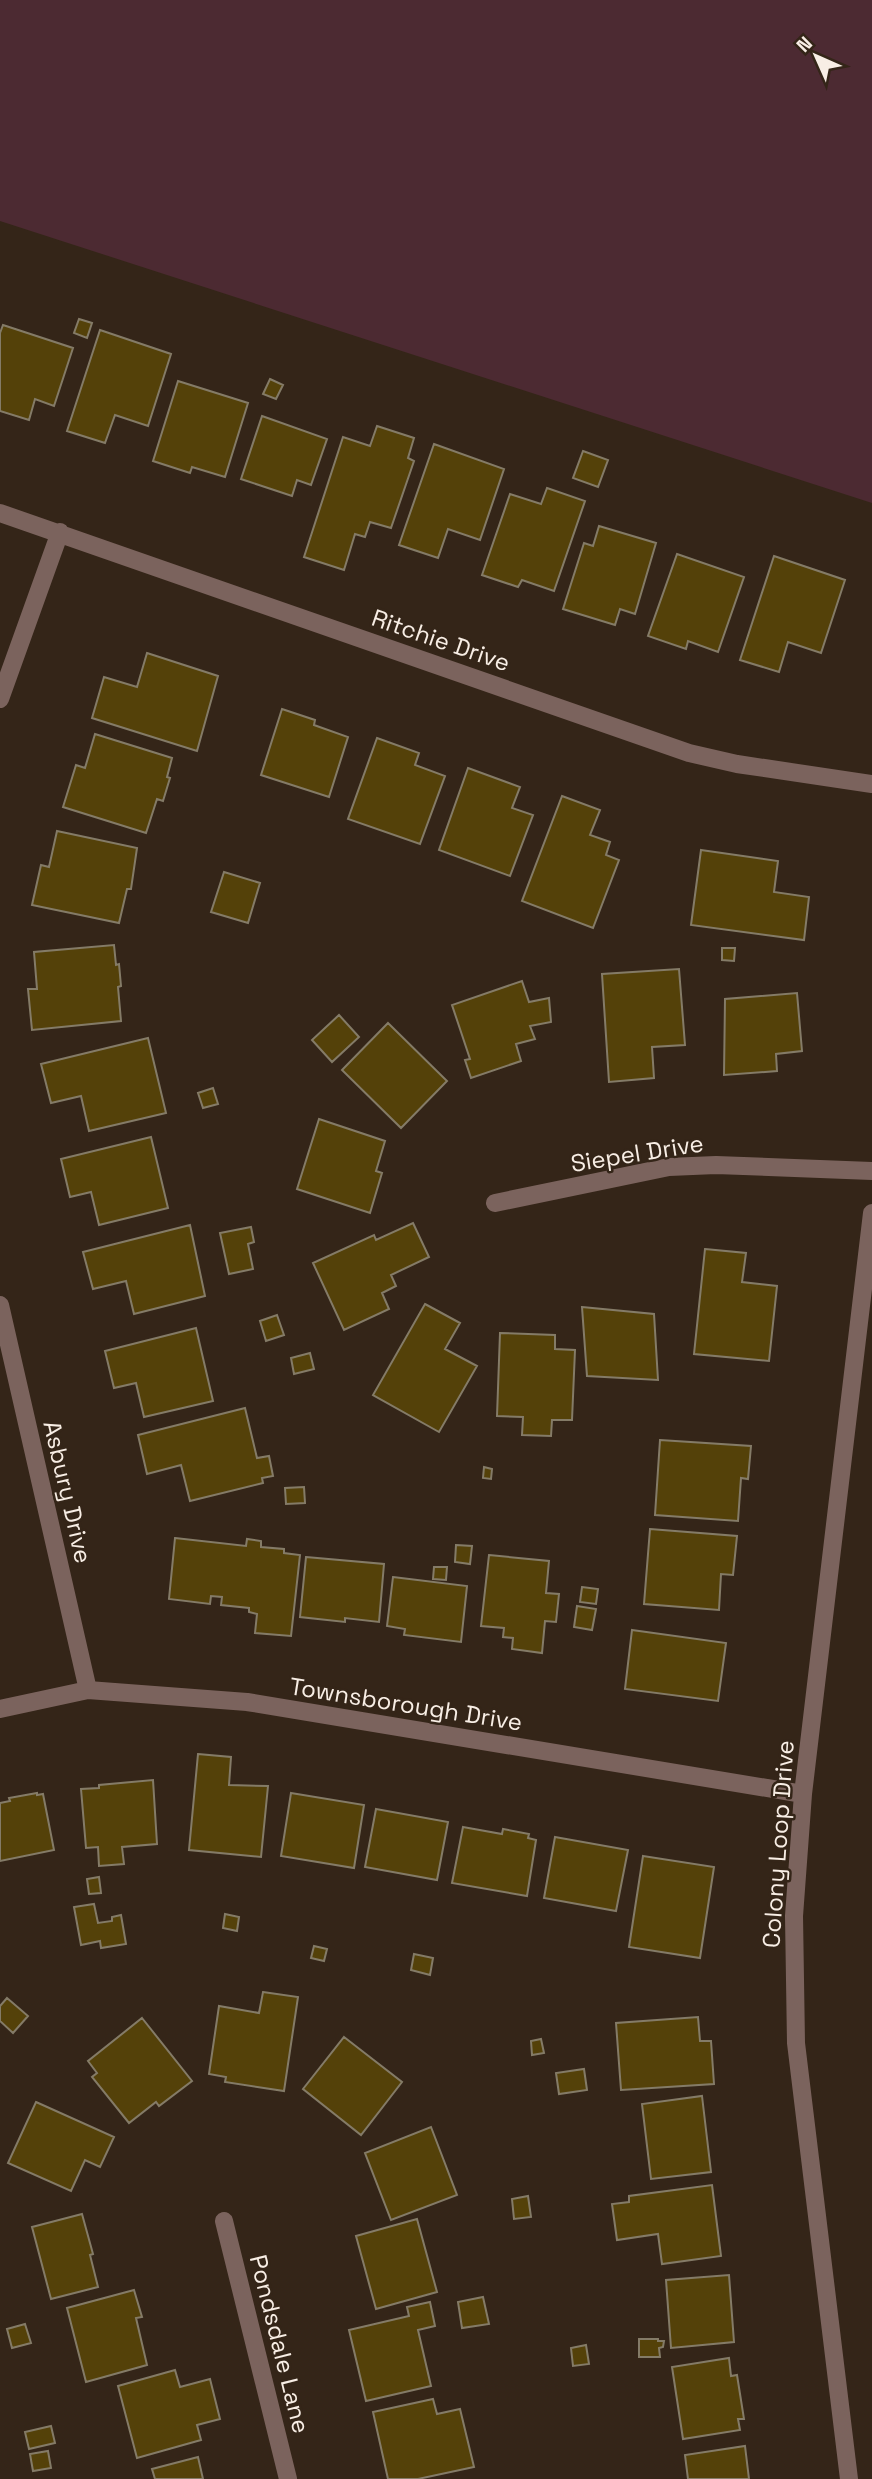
<svg xmlns="http://www.w3.org/2000/svg" width="872" height="2479" font-family="'Space Grotesk',sans-serif">
	<style>
		.green { fill: #4c2a32 }
		.building { fill: #544109; stroke: #847b67; stroke-width: 2 }
		.lines { fill: none; stroke-linecap: round; stroke-linejoin: round }
		.minor { stroke: #7b635d; stroke-width: 18 }
		.labels { text-anchor: middle; dominant-baseline: central; stroke-width: 5; stroke-linejoin: round; paint-order: stroke }
		.street-label { font-size: 24px; fill: #f8eee5; stroke: #342518 }
	</style>
	<rect width="100%" height="100%" fill="#342518"/>
	<path class="green" d="M0,0H872V503L0,221Z"/>
	<path class="building" d="M79,319L92,323L87,338L74,333Z
		M3,325L73,348L54,406L35,399L29,420L0,411V333Z
		M100,330L171,354L148,426L115,415L105,443L67,431Z
		M270,379L283,385L276,399L263,394Z
		M178,381L248,403L225,477L192,467L190,473L153,461Z
		M262,416L327,439L311,485L297,480L292,496L241,479Z
		M377,426L414,438L408,458L414,461L391,528L370,522L365,537L355,534L344,570L304,557L343,437L370,446Z
		M434,444L504,469L480,540L448,529L438,558L399,545Z
		M583,451L608,460L598,487L573,478Z
		M547,488L585,501L554,591L522,580L518,587L482,575L510,494L541,504Z
		M599,526L656,543L635,614L620,609L615,625L563,609L584,543L593,546Z
		M677,554L744,577L718,652L688,641L686,649L648,636Z
		M774,556L845,580L821,653L788,642L779,672L740,660Z
		M147,653L218,676L197,751L92,718L104,677L137,687Z
		M282,709L315,720L314,725L348,737L329,797L261,775Z
		M95,734L172,758L167,777L170,778L163,801L157,799L146,833L63,807L76,765L85,768Z
		M377,738L419,753L415,765L445,776L420,844L348,819Z
		M468,768L520,787L512,808L533,815L510,876L439,850Z
		M562,796L600,810L590,835L610,842L606,855L619,860L593,928L522,901Z
		M57,831L137,848L131,889H127L119,923L32,905L41,865L49,867Z
		M701,850L778,861L774,892L809,897L804,940L691,925Z
		M224,872L260,883L248,923L211,912Z
		M114,945L116,965L119,964L121,986L118,987L121,1021L32,1030L28,989H37L34,952Z
		M722,948H735L734,961L722,960Z
		M679,969L685,1045L652,1047L654,1078L609,1082L602,974Z
		M522,981L529,1002L549,998L551,1022L530,1026L535,1039L516,1044L521,1061L471,1078L465,1060L470,1059L452,1005Z
		M797,993L802,1051L776,1054L777,1071L724,1075L725,999Z
		M339,1015L359,1037L332,1062L312,1040Z
		M388,1023L447,1081L401,1128L342,1070Z
		M148,1038L166,1113L89,1131L81,1096L51,1103L41,1064Z
		M213,1088L218,1104L203,1108L198,1093Z
		M319,1119L385,1141L376,1171L382,1173L370,1213L297,1189Z
		M151,1137L168,1208L99,1225L91,1192L70,1197L61,1159Z
		M413,1223L429,1257L391,1275L396,1286L382,1293L389,1309L344,1330L313,1263L374,1235L376,1240Z
		M190,1225L205,1296L134,1314L126,1281L93,1289L83,1252Z
		M251,1227L254,1242L248,1244L253,1269L229,1274L220,1233Z
		M705,1249L746,1253L742,1282L777,1286L769,1361L694,1354Z
		M425,1304L460,1323L445,1349L477,1366L439,1432L373,1395Z
		M582,1307L654,1314L658,1380L587,1376Z
		M277,1315L284,1335L266,1341L260,1321Z
		M196,1328L213,1401L144,1417L136,1383L114,1388L105,1351Z
		M500,1333L555,1335V1349L575,1350L572,1420H552L551,1436L522,1435L523,1417L497,1416Z
		M310,1353L314,1369L294,1374L291,1358Z
		M245,1408L257,1458L269,1456L273,1476L262,1478L263,1483L190,1501L181,1465L147,1474L138,1435Z
		M660,1440L751,1446L748,1479L741,1478L738,1521L655,1515Z
		M484,1467L492,1469L491,1479L483,1478Z
		M304,1487L305,1503L286,1504L285,1488Z
		M650,1529L737,1536L733,1575L721,1574L719,1610L644,1604Z
		M175,1538L246,1546L247,1539L261,1541V1547L284,1549V1553L300,1555L291,1636L255,1633L257,1614L249,1612V1608L221,1605L222,1597L211,1596L210,1604L169,1599Z
		M456,1545L472,1546L470,1564L455,1562Z
		M489,1555L549,1561L546,1593L559,1594L556,1622L545,1621L542,1653L512,1649L513,1638L503,1637L504,1628L481,1626Z
		M306,1557L384,1564L379,1622L345,1618V1622L300,1617Z
		M434,1567H447L446,1580L433,1579Z
		M393,1577L467,1586L461,1642L404,1635L405,1629L387,1626Z
		M582,1587L598,1589L596,1604L580,1602Z
		M577,1606L596,1609L592,1630L574,1627Z
		M632,1630L726,1643L718,1701L625,1689Z
		M198,1754L231,1757L229,1785L268,1786L261,1857L189,1850Z
		M153,1780L157,1844L122,1847L124,1864L99,1866L98,1847L86,1848L81,1789L99,1788V1785Z
		M37,1793V1795L43,1794L54,1850L0,1861V1803L10,1801L9,1798Z
		M291,1793L364,1805L354,1868L281,1856Z
		M376,1809L448,1822L437,1880L365,1867Z
		M463,1827L502,1834L503,1829L529,1834L528,1838L536,1840L527,1896L452,1883Z
		M555,1837L628,1850L616,1911L544,1898Z
		M643,1856L714,1867L700,1958L629,1947Z
		M99,1877L101,1893L89,1894L87,1879Z
		M94,1904L98,1923L112,1921V1917L121,1915L126,1944L101,1948L100,1941L81,1945L74,1907Z
		M225,1914L239,1917L237,1931L223,1928Z
		M314,1946L327,1949L324,1961L311,1958Z
		M414,1954L433,1958L430,1975L411,1970Z
		M263,1992L298,1997L284,2091L225,2082L226,2077L209,2074L219,2006L259,2013Z
		M7,1998L28,2016L13,2033L0,2021V2006Z
		M698,2017L700,2041H711L714,2084L621,2090L616,2023Z
		M142,2018L192,2081L159,2106L156,2102L129,2123L92,2077L97,2073L88,2061Z
		M344,2037L402,2082L361,2135L303,2089Z
		M541,2039L544,2053L532,2055L531,2041Z
		M584,2069L587,2090L559,2094L556,2073Z
		M702,2096L711,2172L651,2179L642,2104Z
		M36,2102L114,2137L100,2167L85,2160L71,2191L8,2163Z
		M431,2127L457,2195L391,2220L365,2153Z
		M712,2185L721,2256L662,2264L658,2234L617,2240L612,2204L629,2202V2196Z
		M528,2196L531,2217L514,2219L512,2199Z
		M82,2214L93,2254L90,2255L98,2287L51,2299L32,2227Z
		M417,2219L437,2292L376,2309L356,2236Z
		M729,2275L734,2342L671,2348L666,2280Z
		M134,2290L142,2317L136,2318L147,2365L86,2382L67,2308Z
		M483,2297L489,2324L462,2328L458,2302Z
		M430,2302L435,2326L418,2330L431,2386L366,2401L349,2330L409,2316L407,2307Z
		M25,2324L31,2343L12,2348L7,2329Z
		M639,2339H658V2341H664L663,2347L659,2348L660,2357H639Z
		M586,2345L589,2364L573,2366L571,2348Z
		M729,2358L731,2376L737,2375L744,2419H738L740,2430L683,2439L672,2367Z
		M175,2370L180,2387L210,2379L220,2419L197,2425L201,2440L137,2458L118,2386Z
		M433,2399L437,2414L460,2409L474,2467L418,2479H388L373,2412Z
		M51,2426L55,2443L29,2449L25,2432Z
		M745,2446L749,2479H688L685,2455Z
		M48,2451L51,2468L33,2471L30,2454Z
		M198,2457L203,2479H155L152,2469Z"/>
	<g class="lines">
		<path class="minor" d="M0,513L689,753L737,764L872,784
			M0,699L60,532
			M495,1203L669,1167L716,1165L872,1171
			M0,1305L88,1690
			M0,1709L88,1690L247,1702L803,1794
			M224,2221L288,2479
			M849,2479L796,2043L794,1916L803,1794L872,1213"/>
	</g>
	<g class="labels">
		<g class="street-label">
			<text transform="translate(441 640) rotate(19)">Ritchie Drive</text>
			<text transform="translate(637 1153) rotate(-9)">Siepel Drive</text>
			<text transform="translate(68 1492) rotate(77)">Asbury Drive</text>
			<text transform="translate(406 1704) rotate(9)">Townsborough Drive</text>
			<text transform="translate(778 1844) rotate(-86)">Colony Loop Drive</text>
			<text transform="translate(280 2344) rotate(76)">Pondsdale Lane</text>
		</g>
	</g>
	<g transform="translate(816 56) rotate(315)" stroke="#342518" stroke-width="5" paint-order="stroke">
	<path d="M0-5L12 26L0 18L-12 26Z" fill="#f8eee5"/>
	<text y="-10" font-size="19" font-weight="bold" text-anchor="middle" fill="#f8eee5">N</text>
	</g>
</svg>
